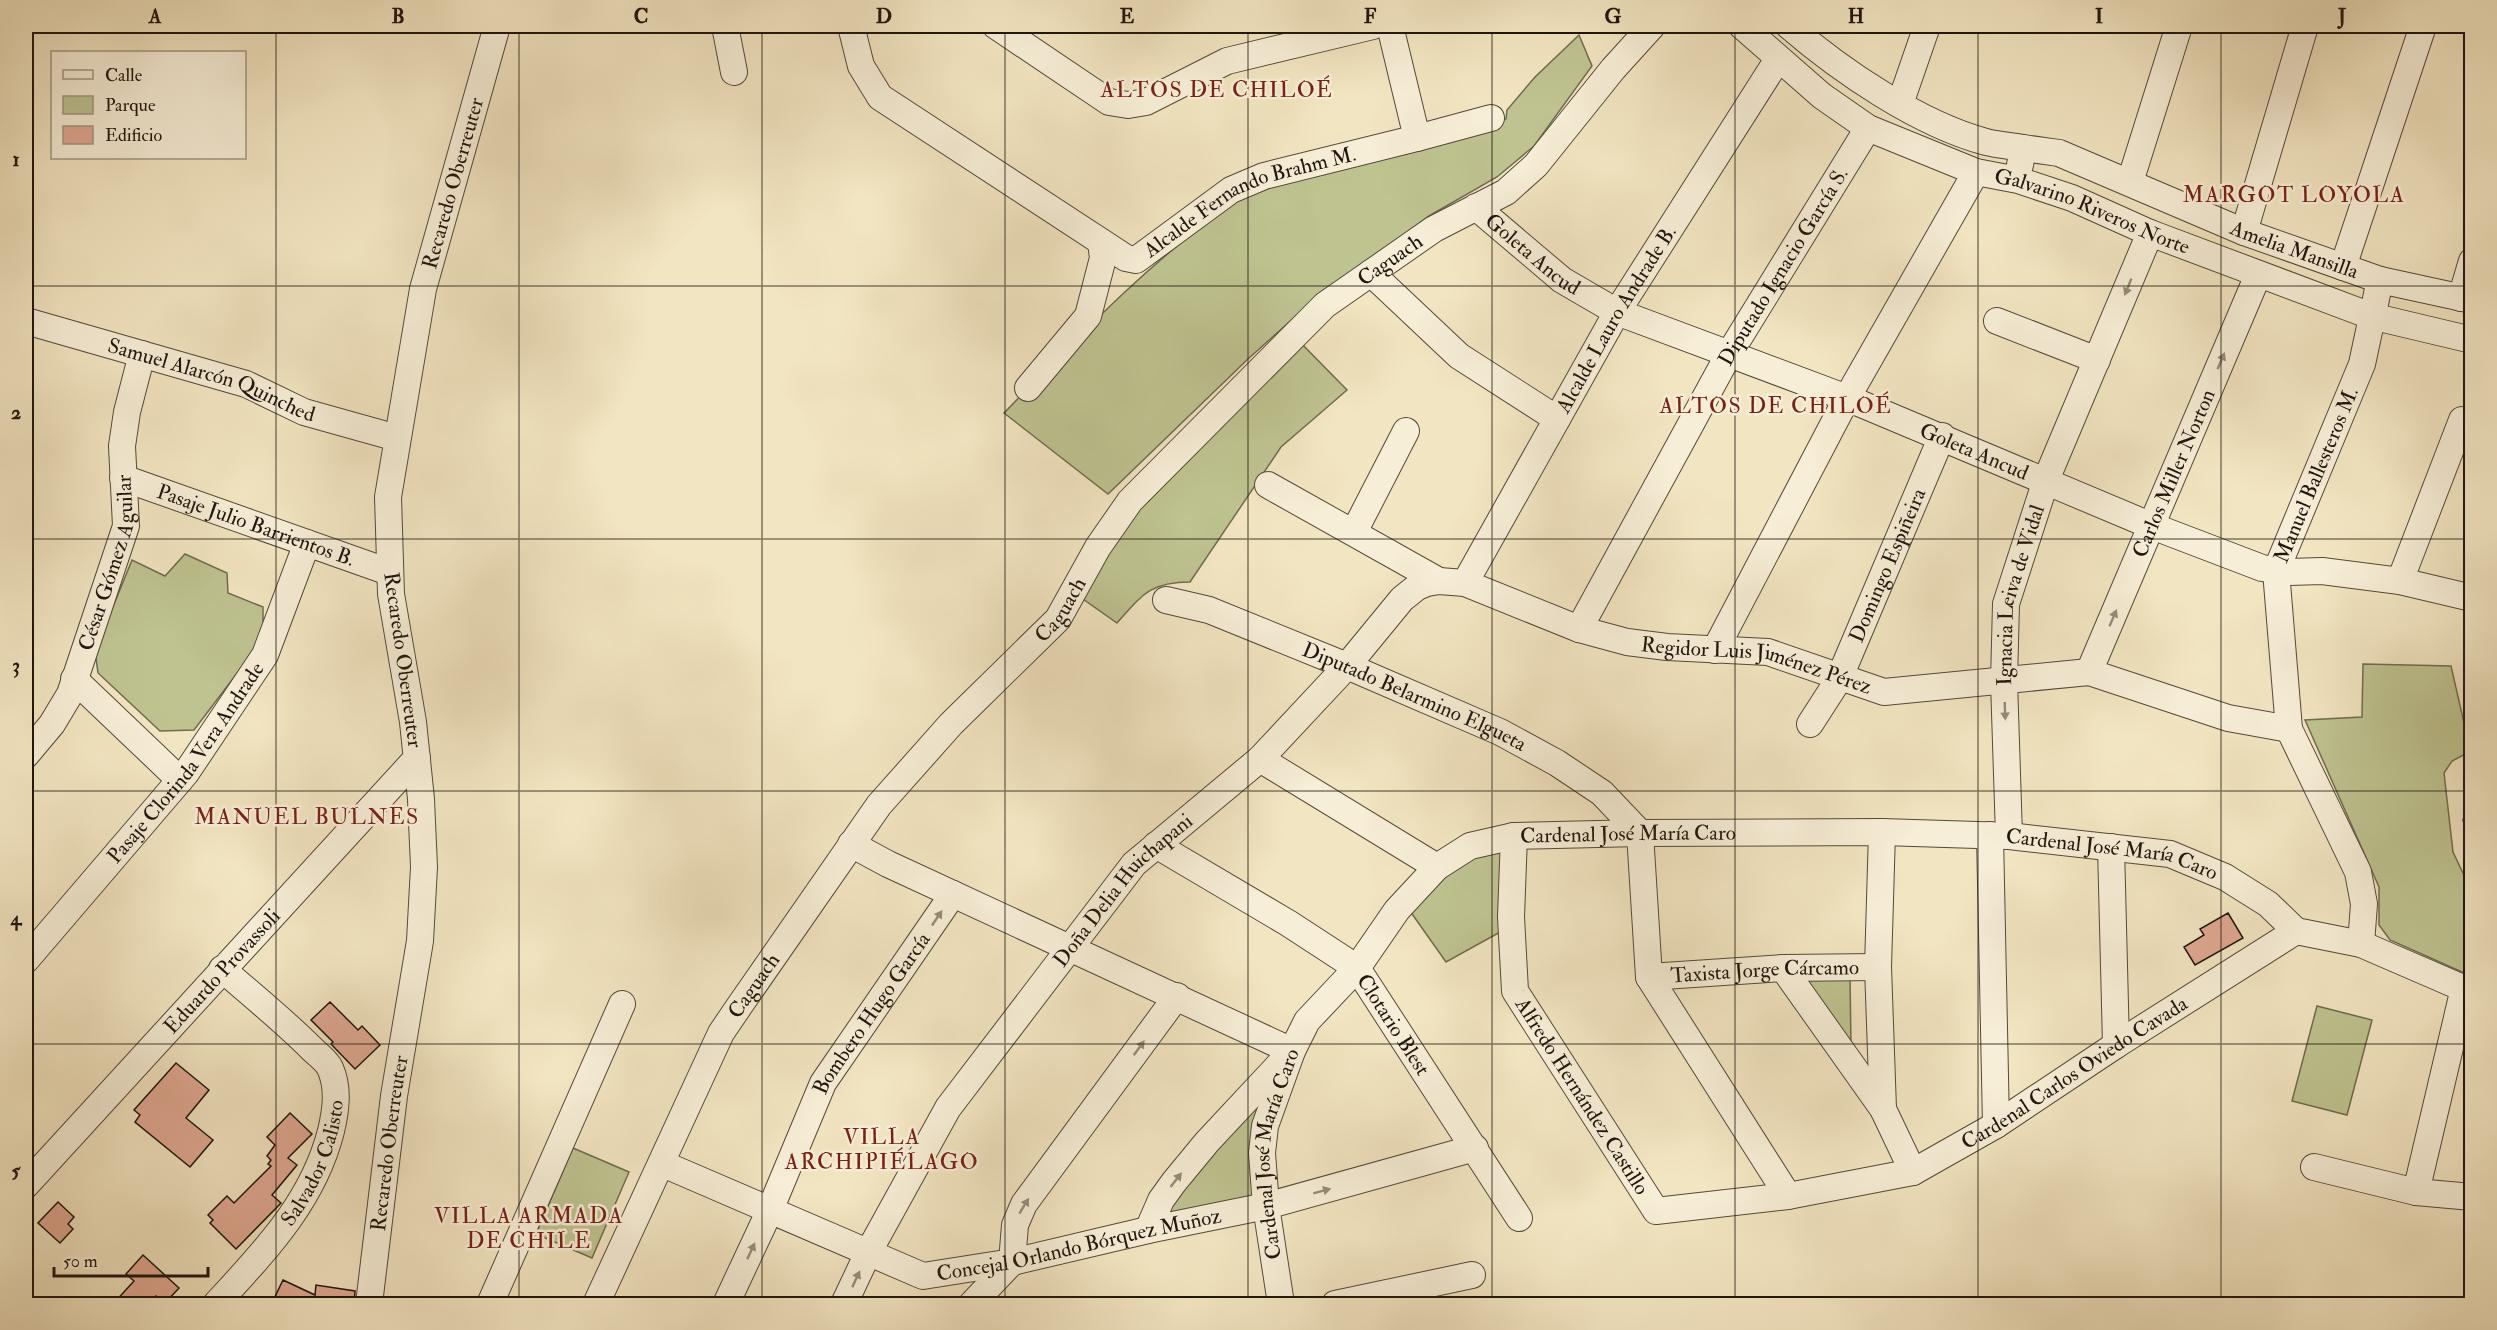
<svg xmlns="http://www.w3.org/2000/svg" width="2497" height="1330" font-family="'IM FELL Double Pica',serif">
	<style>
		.green { fill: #bec390; stroke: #6e6c4e; stroke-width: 1.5 }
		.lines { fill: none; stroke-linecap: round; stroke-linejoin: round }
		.stream { stroke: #6b7a76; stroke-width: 6 }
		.building { fill: #dfa891; stroke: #1e150d; stroke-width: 1.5 }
		.minor-casing { stroke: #53493a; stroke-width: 28 }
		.minor { stroke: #f7eed7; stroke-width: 26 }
		.oneway { fill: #958c7c }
		.grid { fill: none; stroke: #1e150d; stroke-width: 1.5; stroke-opacity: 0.55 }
		.labels { text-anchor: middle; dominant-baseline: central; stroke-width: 5; stroke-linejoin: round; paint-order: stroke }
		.street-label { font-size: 21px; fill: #1e150d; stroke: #f7eed7 }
		.neighbourhood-label { font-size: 22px; letter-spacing: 1.5px; fill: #7a1f14; stroke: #f7eed7 }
		.neatline { fill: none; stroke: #1e150d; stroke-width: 2 }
		.grid-label { font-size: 20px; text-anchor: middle; font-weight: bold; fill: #1e150d }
	</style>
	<rect width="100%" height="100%" fill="#f2e5c1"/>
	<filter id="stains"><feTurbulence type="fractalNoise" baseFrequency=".00333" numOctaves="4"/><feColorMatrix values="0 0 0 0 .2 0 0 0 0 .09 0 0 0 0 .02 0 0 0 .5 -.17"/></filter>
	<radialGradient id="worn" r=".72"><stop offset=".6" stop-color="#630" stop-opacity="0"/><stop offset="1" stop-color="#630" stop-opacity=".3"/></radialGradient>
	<path class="green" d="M1579,35L1592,66L1534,146L1497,177L1429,216L1306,307L1249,358L1108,494L1004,413C1079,336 1155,255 1245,195L1506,119L1507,110L1535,77Z
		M1294,336L1347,390L1281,447L1190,582C1150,582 1142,595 1117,623L1073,592L1098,547Z
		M185,554L227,573L228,593L263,607V639L194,730L160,731L98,673L95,651L132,560L165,576Z
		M2363,664L2451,666L2464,723L2471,722V751L2452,761L2444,773L2453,852L2463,873L2471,875V976L2390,940L2379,925V887L2305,720L2362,717Z
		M1504,848L1502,931L1446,962L1410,911L1444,875L1474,855Z
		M1802,974H1850L1851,1049Z
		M2317,1006L2372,1020L2347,1115L2292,1101Z
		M1265,1095L1255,1198L1165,1216L1182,1188Z
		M573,1148L629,1172L592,1258L536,1234Z"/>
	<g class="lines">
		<path class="stream" d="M2465,820L2472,822"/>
	</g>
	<path class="building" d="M2228,913L2243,938L2195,965L2184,947L2204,935L2200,929Z
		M330,1002L358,1030L362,1026L380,1045L355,1069L331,1044L333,1042L311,1020Z
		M176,1063L209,1090L186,1118L213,1140L190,1167L135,1122L140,1115L134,1110Z
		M290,1113L312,1134L288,1158L297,1165L272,1195L281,1203L236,1249L210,1223L213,1220L208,1215L227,1196L234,1203L271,1166L268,1164L271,1160L267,1156L275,1145L267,1137Z
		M58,1202L74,1217L68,1224L73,1229L60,1243L38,1223Z
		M143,1255L179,1288L165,1303L156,1296L148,1305H112L134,1281L126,1274Z
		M283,1280L315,1295L316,1285L355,1291L354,1305H271Z"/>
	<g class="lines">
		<defs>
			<g id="minor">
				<path d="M725,26L734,72"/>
				<path id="s1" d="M851,26L861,66L880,97L1126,258L1136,260L1231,190L1264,176L1417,138L1390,26"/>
				<path d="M996,26L1109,102L1128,105L1146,102L1227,61L1373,26"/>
				<path id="s2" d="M1742,26L1822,96L1868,128L1976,172L2018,180L2072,198L2150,233L2371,316L2472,340"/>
				<path d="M1789,26C1841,71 1919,124 1986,142C1998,145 2011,146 2023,148L2020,165"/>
				<path d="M1900,104L1927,26"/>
				<path d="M1417,138L1491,118"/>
				<path id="s3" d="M2023,148L2059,153L2244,232L2380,280L2472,300"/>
				<path d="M2130,182L2179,26"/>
				<path id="s4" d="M1476,207L1562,280L1617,312L1847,398L2152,526L2262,568L2289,572L2322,571L2400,581L2472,598"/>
				<path d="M2244,232L2305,26"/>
				<path d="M2343,267L2423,26"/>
				<path d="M1371,273L1459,356L1557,419"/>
				<path d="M2461,298L2472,261"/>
				<path id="s5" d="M26,321L246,384L304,412L397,438"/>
				<path d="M1997,321L2097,360"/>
				<path d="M1028,388L1088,316L1103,258L1101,242"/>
				<path id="s6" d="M123,478L389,572"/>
				<path d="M1268,485L1439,581"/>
				<path d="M1354,532L1406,431"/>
				<path d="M2400,581L2462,420"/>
				<path id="s7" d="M1465,583L1617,312L1778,59"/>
				<path id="s8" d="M1166,600L1209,610L1347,666L1500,732L1557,763L1602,793L1640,833L1649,977L1788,1196"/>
				<path id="s9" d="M1579,629L1729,354L1868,128"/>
				<path d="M1715,650L1847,398L1976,172"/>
				<path id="s10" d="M2089,672L2258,275"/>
				<path d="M74,679L180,780"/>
				<path id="s11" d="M1810,724L1839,679L1942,436"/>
				<path id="s12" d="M26,755L52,724L70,694L126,526L122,446L127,412L142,354"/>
				<path d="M1260,759L1437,867"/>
				<path d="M1882,832L1878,967L1883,1109"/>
				<path d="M1990,835L1996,1125"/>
				<path id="s13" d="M1514,836L1511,917L1515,991L1656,1211L1788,1196L1913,1172L1996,1125L2116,1045L2296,931L2361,944L2472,992"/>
				<path id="s14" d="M2009,836L2004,681L2006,604L2046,480L2150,233"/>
				<path d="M851,844L888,864L1292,1051L1207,1142L1174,1182L1161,1200L1148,1230"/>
				<path id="s15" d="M1156,845L1288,923L1357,968L1519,1218"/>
				<path d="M2111,847L2116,1045"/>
				<path id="s16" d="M2361,944L2364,904L2358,872L2289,729L2276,571L2362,364L2380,280"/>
				<path id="s17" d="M26,960L186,773L265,655L307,543"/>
				<path d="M1783,968L1883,1109L1913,1172"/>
				<path id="s18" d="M1649,977L1783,968L1878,967"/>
				<path id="s19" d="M663,1164L923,1276L1012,1262L1148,1230L1266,1206L1475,1148"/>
				<path d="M2314,1167L2416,1192L2472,1197"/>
				<path id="s20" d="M26,1185L417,758"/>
				<path d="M2416,1192L2464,988"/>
				<path id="s21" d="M216,1304C264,1252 313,1202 331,1131C336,1110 339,1088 330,1068C327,1061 317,1054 311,1048C283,1020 252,995 222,969"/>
				<path id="s22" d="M369,1304L394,1096L420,941L424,867L421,799L413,722L391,594L388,497L423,289L497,26"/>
				<path d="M490,1304L622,1004"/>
				<path id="s23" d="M596,1304L721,1033L740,1005L879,805L951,724L1058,619L1098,547L1130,501L1325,305L1434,229L1506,192L1536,165L1613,69L1652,26"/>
				<path id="s24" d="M726,1304L770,1210L823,1083L953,894"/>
				<path id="s25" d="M844,1304L868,1253L948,1108L1134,864L1260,759L1347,666L1402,599L1417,587L1427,583L1439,581L1465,583L1579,629L1627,642L1667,647L1768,652L1884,692L2089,672L2228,718L2289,729"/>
				<path d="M972,1304L1012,1262L1015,1225L1024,1204L1177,996"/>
				<path id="s26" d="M1281,1304L1266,1206L1262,1153L1265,1126L1292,1051L1307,1021L1357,968L1397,910L1437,867L1470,846L1514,836L1640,833L1882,832L2009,836L2170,854L2225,877L2268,904L2296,931"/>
				<path d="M1335,1304L1472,1275"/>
			</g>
		</defs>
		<use href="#minor" class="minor-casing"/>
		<use href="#minor" class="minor"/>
	</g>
	<defs><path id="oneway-solid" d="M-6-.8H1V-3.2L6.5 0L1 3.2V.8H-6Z" transform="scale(1.5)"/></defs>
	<g class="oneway">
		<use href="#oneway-solid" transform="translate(2128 287) rotate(112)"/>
		<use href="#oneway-solid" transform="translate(2221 361) rotate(-67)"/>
		<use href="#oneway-solid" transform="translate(2113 618) rotate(-67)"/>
		<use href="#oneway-solid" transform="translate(2005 711) rotate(88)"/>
		<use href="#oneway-solid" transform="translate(937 918) rotate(-56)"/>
		<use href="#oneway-solid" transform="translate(1139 1048) rotate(-54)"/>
		<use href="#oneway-solid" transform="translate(1176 1180) rotate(-52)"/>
		<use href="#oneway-solid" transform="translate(1322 1191) rotate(-15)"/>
		<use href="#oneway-solid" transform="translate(1024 1206) rotate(-59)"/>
		<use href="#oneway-solid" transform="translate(751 1251) rotate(-65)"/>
		<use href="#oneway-solid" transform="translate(856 1279) rotate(-65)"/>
	</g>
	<path class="grid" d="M276,26V1304M519,26V1304M762,26V1304M1005,26V1304M1248,26V1304M1492,26V1304M1735,26V1304M1978,26V1304M2221,26V1304M26,286H2472M26,539H2472M26,791H2472M26,1044H2472"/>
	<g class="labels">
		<g class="street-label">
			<text stroke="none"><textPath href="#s22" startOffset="1134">Recaredo Oberreuter</textPath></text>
			<text stroke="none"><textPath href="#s1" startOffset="512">Alcalde Fernando Brahm M.</textPath></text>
			<text stroke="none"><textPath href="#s2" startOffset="402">Galvarino Riveros Norte</textPath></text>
			<text stroke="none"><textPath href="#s3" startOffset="291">Amelia Mansilla</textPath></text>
			<text stroke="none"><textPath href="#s4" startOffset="74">Goleta Ancud</textPath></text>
			<text stroke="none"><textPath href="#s23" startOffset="1328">Caguach</textPath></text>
			<text stroke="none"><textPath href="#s9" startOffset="416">Diputado Ignacio García S.</textPath></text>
			<text stroke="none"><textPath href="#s7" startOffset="304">Alcalde Lauro Andrade B.</textPath></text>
			<text stroke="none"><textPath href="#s5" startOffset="195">Samuel Alarcón Quinched</textPath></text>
			<text stroke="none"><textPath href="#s4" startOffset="560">Goleta Ancud</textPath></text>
			<text stroke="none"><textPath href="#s10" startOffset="216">Carlos Miller Norton</textPath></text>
			<text stroke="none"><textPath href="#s16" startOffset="494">Manuel Ballesteros M.</textPath></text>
			<text stroke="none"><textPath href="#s6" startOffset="141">Pasaje Julio Barrientos B.</textPath></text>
			<text stroke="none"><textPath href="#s12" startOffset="213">César Gómez Aguilar</textPath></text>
			<text stroke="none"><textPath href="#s11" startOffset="177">Domingo Espiñeira</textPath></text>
			<text stroke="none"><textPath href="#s14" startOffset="243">Ignacia Leiva de Vidal</textPath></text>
			<text stroke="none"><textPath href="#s23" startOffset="843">Caguach</textPath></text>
			<text transform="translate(403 660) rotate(82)">Recaredo Oberreuter</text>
			<text stroke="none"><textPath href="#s25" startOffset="1280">Regidor Luis Jiménez Pérez</textPath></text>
			<text stroke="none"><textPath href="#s8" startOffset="267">Diputado Belarmino Elgueta</textPath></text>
			<text stroke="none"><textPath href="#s17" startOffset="254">Pasaje Clorinda Vera Andrade</textPath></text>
			<text stroke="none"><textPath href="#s26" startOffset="693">Cardenal José María Caro</textPath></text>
			<text stroke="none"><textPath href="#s26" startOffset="1179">Cardenal José María Caro</textPath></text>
			<text stroke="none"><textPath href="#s25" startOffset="502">Doña Delia Huichapani</textPath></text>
			<text stroke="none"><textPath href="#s20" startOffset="290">Eduardo Provassoli</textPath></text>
			<text stroke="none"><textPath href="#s18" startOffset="116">Taxista Jorge Cárcamo</textPath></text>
			<text stroke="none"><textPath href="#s23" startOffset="356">Caguach</textPath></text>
			<text stroke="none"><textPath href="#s24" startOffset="326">Bombero Hugo García</textPath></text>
			<text stroke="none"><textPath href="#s15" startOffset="303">Clotario Blest</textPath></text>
			<text stroke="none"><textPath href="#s13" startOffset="866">Cardenal Carlos Oviedo Cavada</textPath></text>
			<text stroke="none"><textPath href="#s13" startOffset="280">Alfredo Hernández Castillo</textPath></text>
			<text stroke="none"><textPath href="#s22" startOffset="162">Recaredo Oberreuter</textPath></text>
			<text stroke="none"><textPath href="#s26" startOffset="153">Cardenal José María Caro</textPath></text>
			<text stroke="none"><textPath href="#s21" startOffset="174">Salvador Calisto</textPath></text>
			<text stroke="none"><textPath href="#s19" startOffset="442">Concejal Orlando Bórquez Muñoz</textPath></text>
		</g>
		<g class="neighbourhood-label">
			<text x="1217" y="90">ALTOS DE CHILOÉ</text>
			<text x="2294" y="195">MARGOT LOYOLA</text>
			<text x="1776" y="406">ALTOS DE CHILOÉ</text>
			<text x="307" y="817">MANUEL BULNES</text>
			<text x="882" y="1137">VILLA<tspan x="882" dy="25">ARCHIPIÉLAGO</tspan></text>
			<text x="529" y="1216">VILLA ARMADA<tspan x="529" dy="25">DE CHILE</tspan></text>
		</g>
	</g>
	<rect width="2497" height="1330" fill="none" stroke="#f2e5c1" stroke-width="66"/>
	<rect x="51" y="51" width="195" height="108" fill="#f7eed7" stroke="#a09786" stroke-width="1.5"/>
	<rect x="63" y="70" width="30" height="9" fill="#f7eed7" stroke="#a09786" stroke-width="1.5"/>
	<text x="105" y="81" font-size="18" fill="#1e150d">Calle</text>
	<rect x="63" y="96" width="30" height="18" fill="#bec390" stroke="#a09786" stroke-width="1.5"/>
	<text x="105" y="111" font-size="18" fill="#1e150d">Parque</text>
	<rect x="63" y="126" width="30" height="18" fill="#dfa891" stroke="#a09786" stroke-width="1.5"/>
	<text x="105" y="141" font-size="18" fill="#1e150d">Edificio</text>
	<path d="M54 1267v9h154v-9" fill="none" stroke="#1e150d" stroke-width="3"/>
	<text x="63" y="1267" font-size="18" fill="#1e150d" stroke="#f7eed7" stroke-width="4.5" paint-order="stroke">50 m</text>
	<rect x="33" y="33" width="2431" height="1264" class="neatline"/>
	<g class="grid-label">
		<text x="155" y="23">A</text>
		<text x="398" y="23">B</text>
		<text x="641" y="23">C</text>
		<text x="884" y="23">D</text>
		<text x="1127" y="23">E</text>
		<text x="1370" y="23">F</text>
		<text x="1613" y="23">G</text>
		<text x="1856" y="23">H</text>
		<text x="2099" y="23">I</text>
		<text x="2342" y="23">J</text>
		<text x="16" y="166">1</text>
		<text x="16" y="419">2</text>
		<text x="16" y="672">3</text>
		<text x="16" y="925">4</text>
		<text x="16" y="1177">5</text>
	</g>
	<rect width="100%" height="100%" filter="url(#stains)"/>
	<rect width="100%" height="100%" fill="url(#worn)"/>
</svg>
